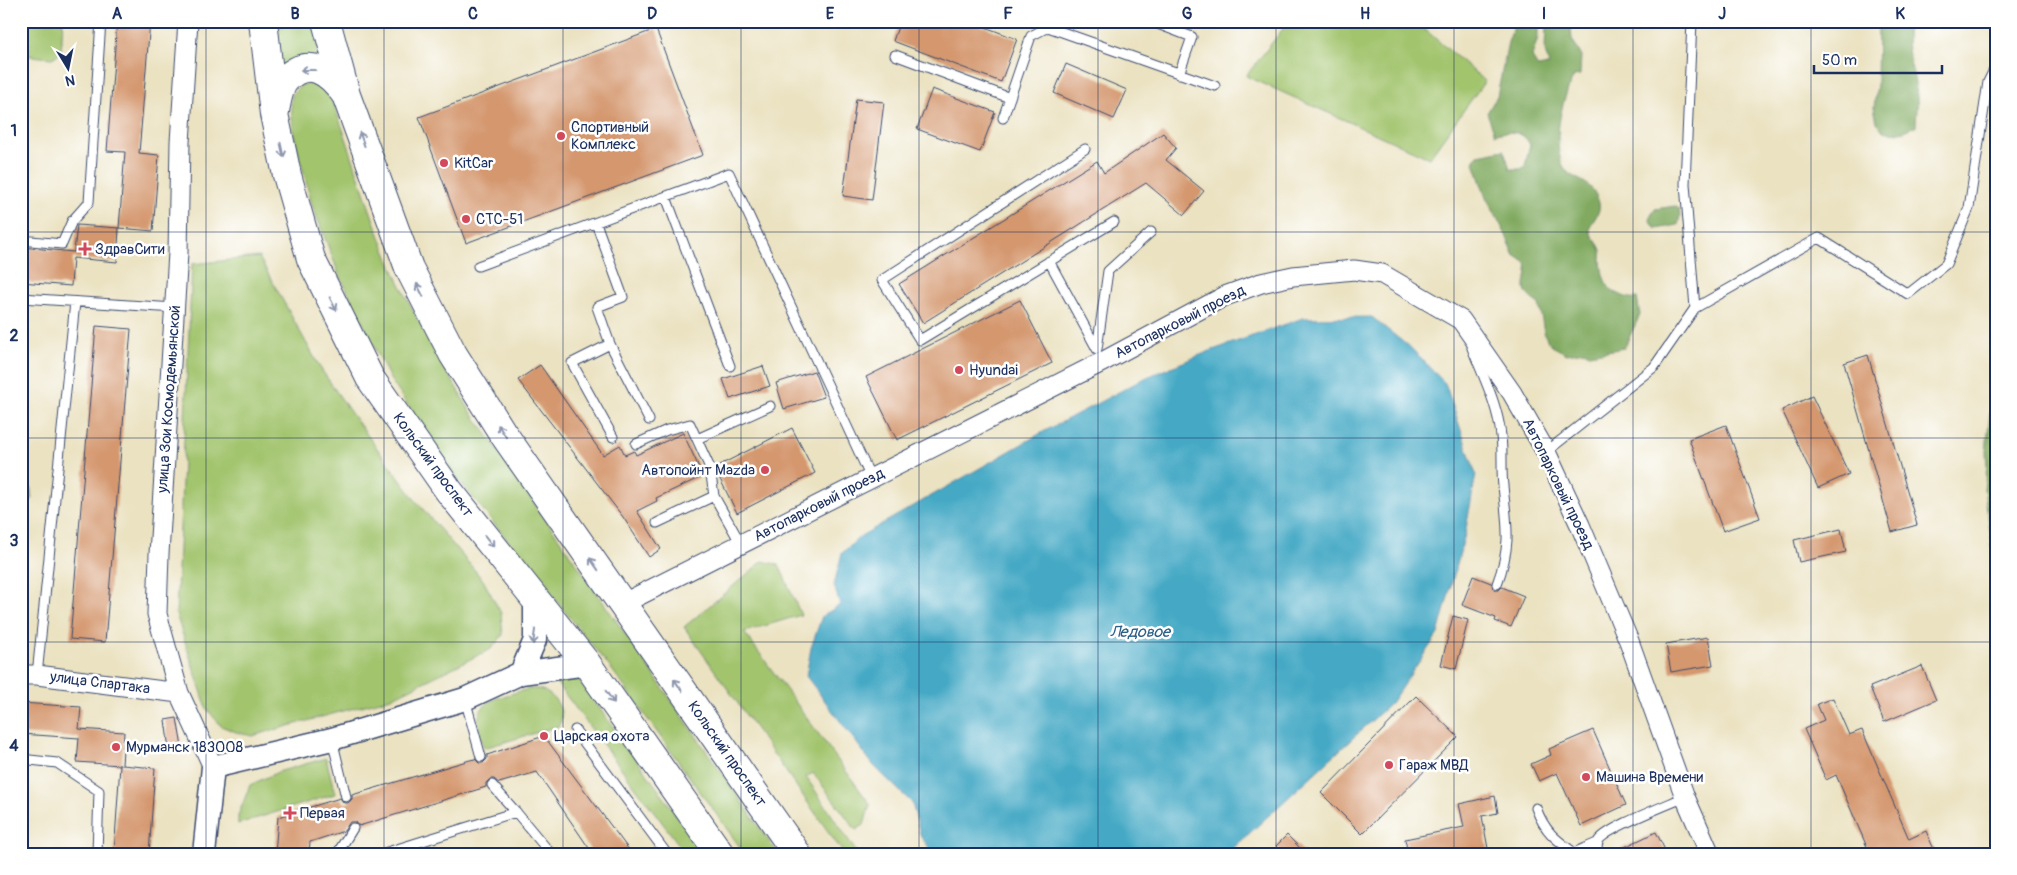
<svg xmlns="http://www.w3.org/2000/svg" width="2017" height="875" font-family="Pangolin,sans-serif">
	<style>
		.green { fill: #a2c46d; stroke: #5e7a66 }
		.forest { fill: #81aa60; stroke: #4e6c5f }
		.water { fill: #45a9c5; stroke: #306c92 }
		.building { fill: #d4976e }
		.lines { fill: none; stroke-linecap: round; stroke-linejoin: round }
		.service-casing { stroke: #3a4a6d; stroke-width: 11 }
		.minor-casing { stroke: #3a4a6d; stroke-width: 21 }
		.tertiary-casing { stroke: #3a4a6d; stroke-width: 25 }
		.primary-casing { stroke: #3a4a6d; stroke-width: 30 }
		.service { stroke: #fff; stroke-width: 9 }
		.minor { stroke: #fff; stroke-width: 19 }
		.tertiary { stroke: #fff; stroke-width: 22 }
		.primary { stroke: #fff; stroke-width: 28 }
		.oneway { stroke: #8d97ae }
		.grid { fill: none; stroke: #1b2f5e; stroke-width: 1; stroke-opacity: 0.55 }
		.poi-dot { fill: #d1495b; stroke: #fff; stroke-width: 2 }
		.labels { text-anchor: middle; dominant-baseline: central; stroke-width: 5; stroke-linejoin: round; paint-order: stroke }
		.poi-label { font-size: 15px; fill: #1b2f5e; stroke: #fff; text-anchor: start }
		.street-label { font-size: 15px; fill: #1b2f5e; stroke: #fff }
		.water-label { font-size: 16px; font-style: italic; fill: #2c6087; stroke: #fff }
		.neatline { fill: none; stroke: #1b2f5e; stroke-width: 2 }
		.grid-label { font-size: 16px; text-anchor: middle; font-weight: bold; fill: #1b2f5e }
	</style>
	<rect width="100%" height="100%" fill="#fff"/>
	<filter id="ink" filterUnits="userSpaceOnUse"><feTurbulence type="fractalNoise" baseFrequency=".02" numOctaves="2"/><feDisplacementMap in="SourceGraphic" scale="10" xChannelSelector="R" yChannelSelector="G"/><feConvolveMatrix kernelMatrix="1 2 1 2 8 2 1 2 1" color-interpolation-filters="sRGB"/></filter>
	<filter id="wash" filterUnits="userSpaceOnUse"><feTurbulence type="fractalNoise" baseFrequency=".0096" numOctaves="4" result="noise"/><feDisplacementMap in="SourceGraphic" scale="20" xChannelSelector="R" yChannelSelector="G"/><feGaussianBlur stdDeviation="1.12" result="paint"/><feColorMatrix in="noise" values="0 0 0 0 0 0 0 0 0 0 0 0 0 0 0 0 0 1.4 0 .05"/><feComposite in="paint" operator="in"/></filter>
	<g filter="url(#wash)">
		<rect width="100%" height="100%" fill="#ebe2c1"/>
		<path class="green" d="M21,21H63L61,53L52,58L21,55Z
			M289,21H308L318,28L325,63L277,72L274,42L279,28Z
			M1289,21H1415L1485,81L1429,158L1246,76Z
			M312,82L318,83L328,90C348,138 361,188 380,237C403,298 436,353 469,409L778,854H745L613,671L455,475L390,379L339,274L312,205L293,131L291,102L292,95L297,89L302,85Z
			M259,257L319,366L351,413L416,501L483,580L501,613L503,635L491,649L391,698L252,736L236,732L221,726L207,709L176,614L192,264Z
			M21,438L24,440L32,499L21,515Z
			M763,561L779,565L801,615L744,632L870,804L864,825L856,830L813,773L806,777L858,854H844L684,627Z
			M549,673L569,674L579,680L705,854H686Z
			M528,689C533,689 539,688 544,691C557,697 566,713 559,726L484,748C467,701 490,700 528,689Z
			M326,758L335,794L238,824V816L250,785L278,772Z"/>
		<path class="forest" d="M1516,21H1541L1538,25V37L1532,57L1538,67L1549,65L1545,51L1546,24L1548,21H1570L1572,39L1581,55L1580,75L1574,76C1562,97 1550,147 1565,169C1574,182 1592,178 1599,203C1602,215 1588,223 1590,231C1591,237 1598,242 1600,248C1602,251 1601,255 1601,259C1602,274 1604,288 1619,294C1625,297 1630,299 1637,298L1640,315L1624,348L1589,354L1584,351L1567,354L1552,346L1547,340L1544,332L1539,304C1515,289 1530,284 1526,263L1513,254L1506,235L1485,195L1473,160L1478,155L1504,150L1510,169H1521L1525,166L1530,145C1523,130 1510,131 1495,134L1487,113L1497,96L1508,42Z
			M1878,21H1910C1901,45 1916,74 1917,98C1918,107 1916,117 1916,126C1904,132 1897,134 1883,131L1877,122L1874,107L1877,84Z
			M1675,206L1679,209L1680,216L1678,225L1656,229L1650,221L1651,214L1655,209Z
			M1996,324V572L1984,489L1987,467L1986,451L1995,364L1994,353Z"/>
		<path class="water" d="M1372,317L1413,350L1445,383L1476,474L1465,534L1438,634L1391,703L1227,854H934L921,837L912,803L874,766L806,676L811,648L822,616L840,605L834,585L842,553L861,536L1043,432L1147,377L1210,351L1303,318Z"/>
		<g id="blocks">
			<path class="building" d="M117,21H150L139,153L159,155L153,231L119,228L125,152L107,151Z
				M900,21H969L1017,39L1001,82L893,41Z
				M656,29L703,155L466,243L419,117Z
				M1066,64L1127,90L1114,119L1054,93Z
				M932,89L995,112L980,152L917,129Z
				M856,99L884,102L872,200L843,196Z
				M1163,133L1176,148L1166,160L1204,191L1184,215L1146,183L923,323L899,284L1097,161L1104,173Z
				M77,225L119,228L117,262L73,258L71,286L21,282V247L74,252Z
				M1020,300L1052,363L897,440L866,377Z
				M96,326L131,329L105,642L70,639Z
				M1868,355L1917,525L1892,532L1844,363Z
				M540,365L603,455L620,445L625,455L634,451L636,455L683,433L703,476L656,498L657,501L637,511L661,549L649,557L623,517L518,380Z
				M763,366L770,386L730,399L723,379Z
				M814,371L824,397L784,409L776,383Z
				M1812,396L1849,474L1818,488L1782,410Z
				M1726,425L1760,518L1723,531L1689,439Z
				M792,428L815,473L737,513L717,473L716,467Z
				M1841,529L1846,552L1799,562L1794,540Z
				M1473,576L1491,583L1495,590H1499L1502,587L1524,596L1511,627L1495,621L1496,618L1462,605Z
				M1453,616L1468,620L1456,669L1441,665Z
				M1708,637L1713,665L1671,672L1666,644Z
				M1922,666L1936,700L1884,722L1870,687Z
				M1416,696L1458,737L1362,834L1321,793Z
				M1833,698L1849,735L1862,730L1909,839L1926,831L1936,854H1870L1836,775L1826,780L1804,729L1824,720L1817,704Z
				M21,703L81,707L79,729L124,732L122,765L155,768L149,854H114L120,765L77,762L79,738L21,734Z
				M177,718L182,747L169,749L165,720Z
				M1593,730L1626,805L1581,826L1557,773L1539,781L1531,764L1551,755L1549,749Z
				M544,736L632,854H593L537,772L499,783L494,779H490L486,783V787L359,826L356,822H350L344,831L310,842L309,854H275L278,817L340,798L344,803H348L352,799V795L470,760L475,759L479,763H483L487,759V755Z
				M1495,796L1498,813L1482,816L1489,854H1408L1405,839L1464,827L1459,804Z
				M1656,832L1667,854H1610Z
				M1287,835L1306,854H1284L1276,846Z"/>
		</g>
	</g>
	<g filter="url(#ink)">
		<use href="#blocks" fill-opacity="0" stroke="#3a4a6d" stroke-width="1"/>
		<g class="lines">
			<defs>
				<path id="service" d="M1050,21L1048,27L1215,86
					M1150,21L1192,37L1179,74
					M895,55L1010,98
					M1003,118L1031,36L1048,27
					M1085,149L882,280L920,340L1114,222
					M666,197L730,366
					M596,223L623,297L597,307L610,344L572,363L613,437
					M21,240L62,244L72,221L89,202L101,21
					M1049,261L1097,349L1108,271L1151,232
					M478,266L729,173L871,478
					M21,298L175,308
					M1695,308L1819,238L1908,294L1946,264L1969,208L1988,82L1996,66
					M610,344L649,420
					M1472,348C1483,376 1498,405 1501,436C1503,452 1501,469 1503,486C1507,526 1512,544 1497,584
					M697,439L770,406
					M636,444L667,430L690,424L710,468L714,496
					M1546,452L1654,367L1695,308L1685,184L1692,21
					M657,523L714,496L741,544
					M37,675L75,302
					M465,699L481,757
					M575,730L667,854
					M332,739L346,797
					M21,759L57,763L99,791L97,854
					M1536,808C1545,832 1555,839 1576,854
					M516,812L551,854
					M1574,853L1597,843
					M337,854L353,828
					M381,854L516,812L492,785
					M1598,854C1597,850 1597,845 1598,842C1603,829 1670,804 1685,797"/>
				<path id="minor" d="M188,21L180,142L178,253L159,554L157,614L179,693L213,767
					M622,604L1104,361L1225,296L1261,283L1293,276L1354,270L1382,274L1461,320L1512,393L1546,452L1580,525L1629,641L1685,797L1710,854
					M21,675H37L179,693"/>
				<path id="tertiary" d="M521,673L535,640V598
					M204,854L213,767L332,739L465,699L521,673L587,664"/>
				<path id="primary" d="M263,21L274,114L287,175L311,259L370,378L449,491L587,664L720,854
					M326,21L346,95L409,268L453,354L502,432L797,854
					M275,111C277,101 279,85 287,78C309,56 331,73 345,94"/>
			</defs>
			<use href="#service" class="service-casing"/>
			<use href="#minor" class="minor-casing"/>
			<use href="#tertiary" class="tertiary-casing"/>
			<use href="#primary" class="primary-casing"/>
			<use href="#service" class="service"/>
			<use href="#minor" class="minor"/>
			<use href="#tertiary" class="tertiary"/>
			<use href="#primary" class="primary"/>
		</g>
		<defs><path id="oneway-shaft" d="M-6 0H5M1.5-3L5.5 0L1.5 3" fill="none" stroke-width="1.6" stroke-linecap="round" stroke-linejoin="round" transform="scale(1.25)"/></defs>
		<g class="oneway">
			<use href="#oneway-shaft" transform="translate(308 70) rotate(180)"/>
			<use href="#oneway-shaft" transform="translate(362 139) rotate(-110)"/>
			<use href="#oneway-shaft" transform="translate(282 150) rotate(78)"/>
			<use href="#oneway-shaft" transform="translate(420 290) rotate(-117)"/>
			<use href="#oneway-shaft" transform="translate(333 304) rotate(63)"/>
			<use href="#oneway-shaft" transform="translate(502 431) rotate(-123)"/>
			<use href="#oneway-shaft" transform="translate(489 541) rotate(51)"/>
			<use href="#oneway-shaft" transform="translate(594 564) rotate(-125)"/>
			<use href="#oneway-shaft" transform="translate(534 637) rotate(98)"/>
			<use href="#oneway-shaft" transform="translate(678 685) rotate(-125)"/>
			<use href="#oneway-shaft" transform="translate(610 697) rotate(55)"/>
		</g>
	</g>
	<path class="grid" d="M206,21V854M384,21V854M563,21V854M741,21V854M919,21V854M1098,21V854M1276,21V854M1454,21V854M1633,21V854M1811,21V854M21,232H1996M21,438H1996M21,642H1996"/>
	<g class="poi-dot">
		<circle cx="561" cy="136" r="5"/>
		<circle cx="444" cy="163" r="5"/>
		<circle cx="466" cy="219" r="5"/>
		<path d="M82.5 241.5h5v5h5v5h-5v5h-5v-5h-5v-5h5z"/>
		<circle cx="959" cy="370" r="5"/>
		<circle cx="765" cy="470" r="5"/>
		<circle cx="544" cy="736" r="5"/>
		<circle cx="116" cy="747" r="5"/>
		<circle cx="1389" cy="765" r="5"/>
		<circle cx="1586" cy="777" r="5"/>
		<path d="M287.5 805.5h5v5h5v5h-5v5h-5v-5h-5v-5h5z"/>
	</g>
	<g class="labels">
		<g class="poi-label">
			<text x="571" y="127">Спортивный<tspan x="571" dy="17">Комплекс</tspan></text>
			<text x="454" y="163">KitCar</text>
			<text x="476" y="219">СТС-51</text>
			<text x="95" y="249">ЗдравСити</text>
			<text x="969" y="370">Hyundai</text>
			<text x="755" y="470" text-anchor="end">Автопойнт Mazda</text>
			<text x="554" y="736">Царская охота</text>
			<text x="126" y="747">Мурманск 183008</text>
			<text x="1399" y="765">Гараж МВД</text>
			<text x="1596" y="777">Машина Времени</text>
			<text x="300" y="813">Первая</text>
		</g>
		<g class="street-label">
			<text transform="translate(1180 322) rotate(-27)">Автопарковый проезд</text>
			<text transform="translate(169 399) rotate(-86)">улица Зои Космодемьянской</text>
			<text transform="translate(433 465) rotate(54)">Кольский проспект</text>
			<text transform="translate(1558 484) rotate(64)">Автопарковый проезд</text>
			<text transform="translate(819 505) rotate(-27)">Автопарковый проезд</text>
			<text transform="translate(100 683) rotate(7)">улица Спартака</text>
			<text transform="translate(727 754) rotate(55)">Кольский проспект</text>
		</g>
		<g class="water-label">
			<text x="1140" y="632">Ледовое</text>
		</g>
	</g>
	<rect width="2017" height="875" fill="none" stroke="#fff" stroke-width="55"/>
	<g transform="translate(68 68) rotate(170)" stroke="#ffffff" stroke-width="4" paint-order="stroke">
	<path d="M0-4L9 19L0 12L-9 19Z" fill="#1b2f5e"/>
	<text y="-8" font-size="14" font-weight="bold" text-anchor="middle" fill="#1b2f5e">N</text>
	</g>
	<path d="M1814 65v8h128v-8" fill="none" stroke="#1b2f5e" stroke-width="2.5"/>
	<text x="1822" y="65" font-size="15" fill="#1b2f5e" stroke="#ffffff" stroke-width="4" paint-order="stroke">50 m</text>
	<rect x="28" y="28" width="1962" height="820" class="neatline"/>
	<g class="grid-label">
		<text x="117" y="19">A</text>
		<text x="295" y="19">B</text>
		<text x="473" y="19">C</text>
		<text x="652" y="19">D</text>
		<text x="830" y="19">E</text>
		<text x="1008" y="19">F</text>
		<text x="1187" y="19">G</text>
		<text x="1365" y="19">H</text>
		<text x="1544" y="19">I</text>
		<text x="1722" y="19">J</text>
		<text x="1900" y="19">K</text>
		<text x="14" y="136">1</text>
		<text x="14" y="341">2</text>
		<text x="14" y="546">3</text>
		<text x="14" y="751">4</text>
	</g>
</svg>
